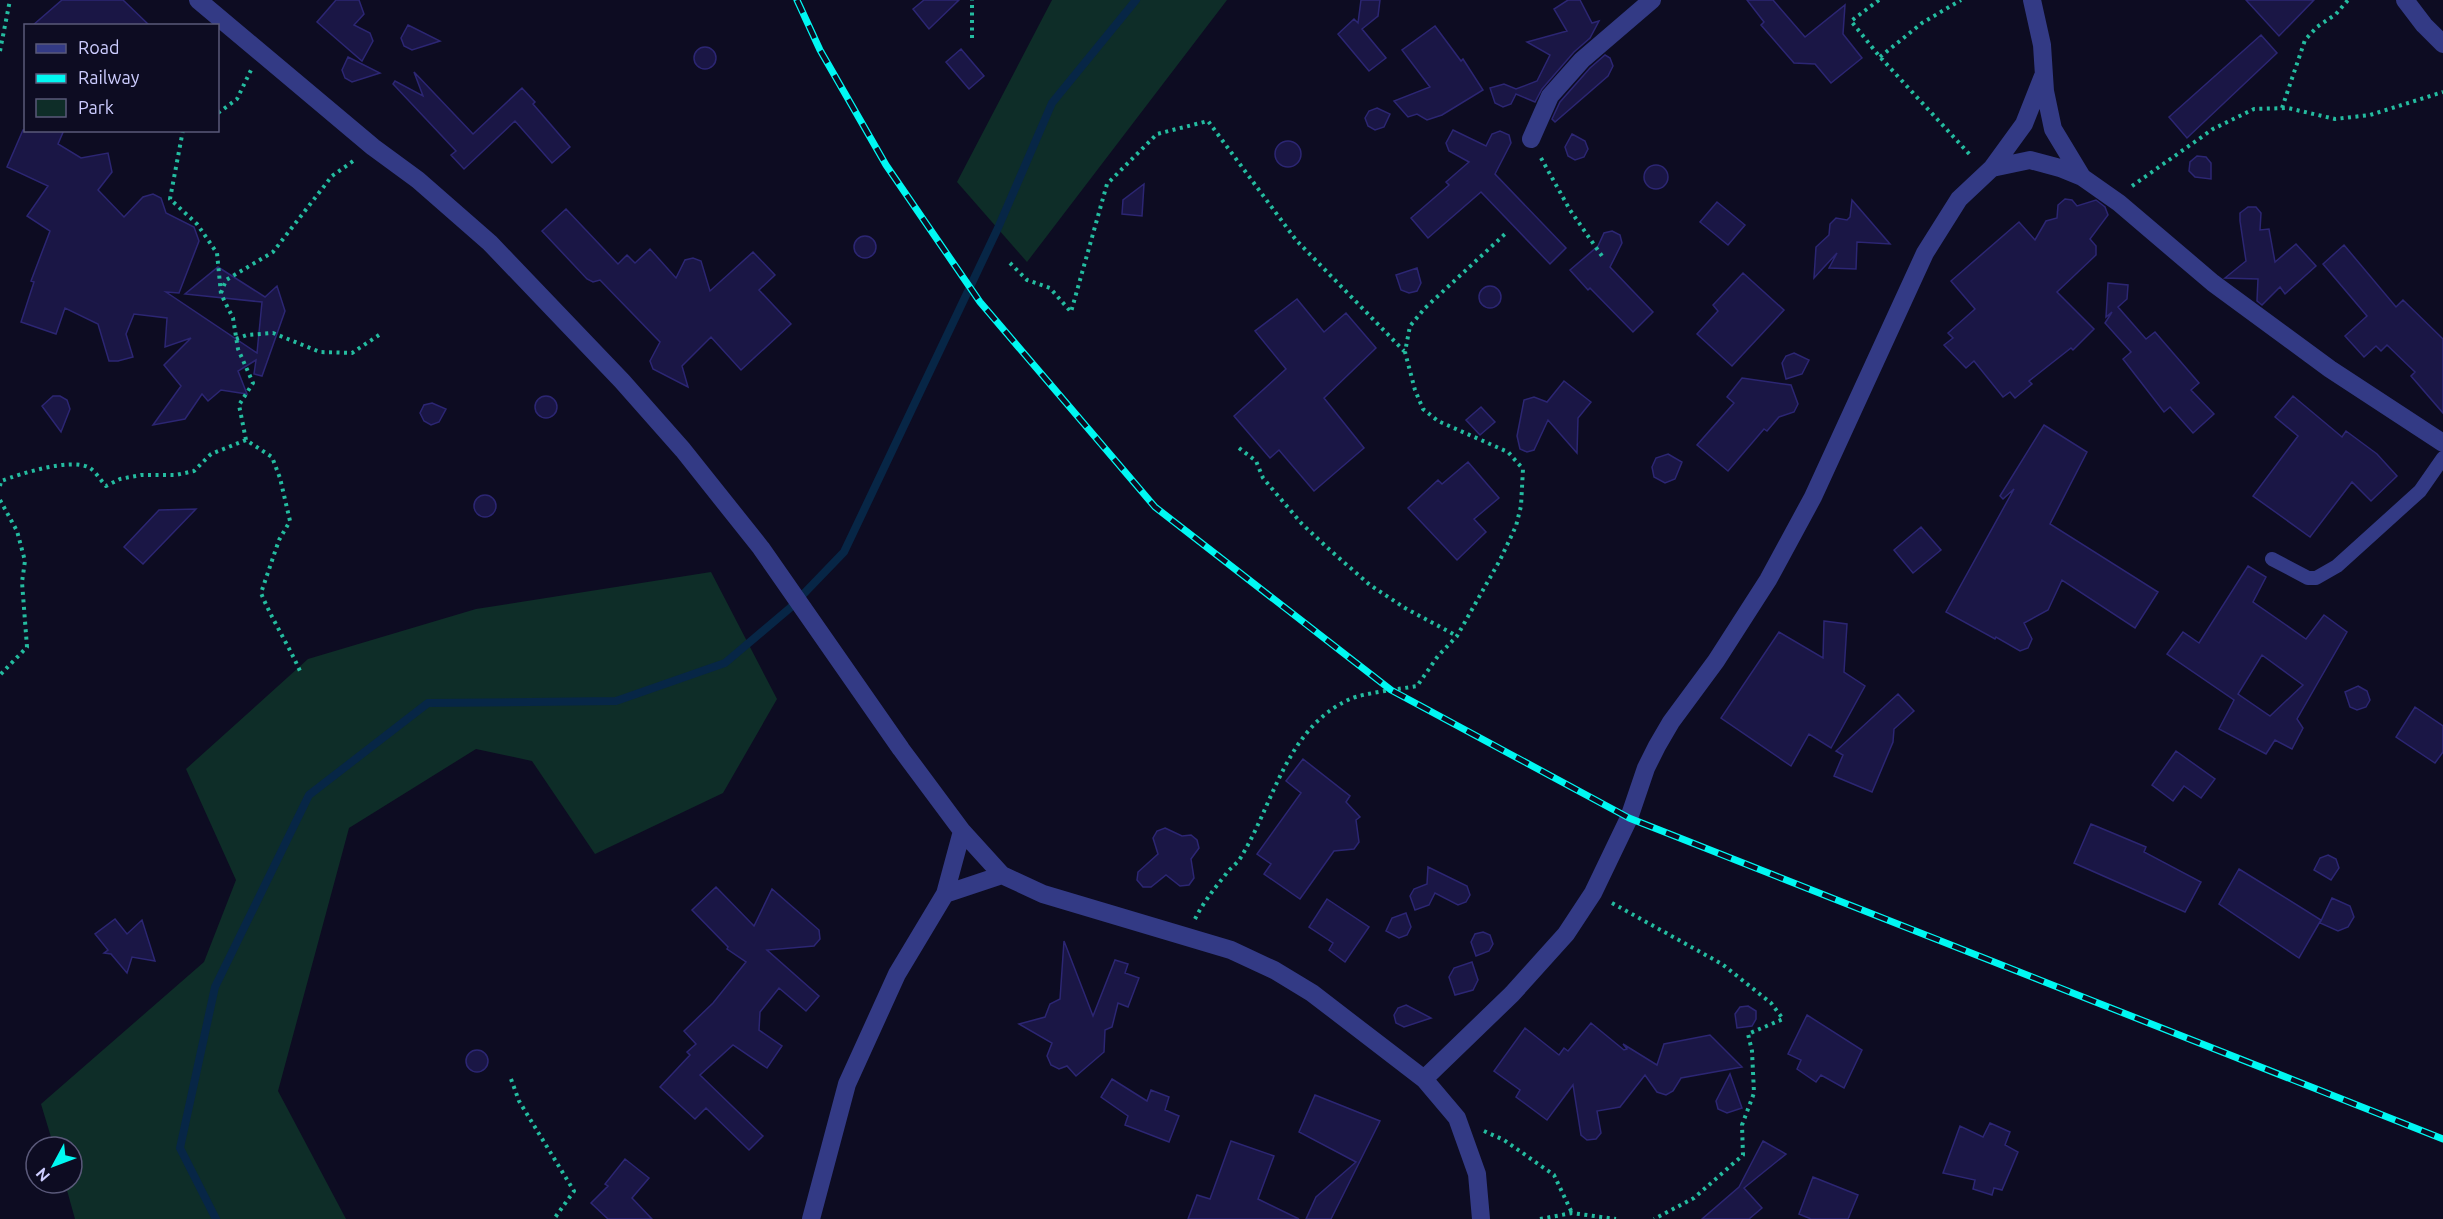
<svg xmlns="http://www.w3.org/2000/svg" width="2443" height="1219" font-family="Ubuntu,sans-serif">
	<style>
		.green { fill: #0e2d28 }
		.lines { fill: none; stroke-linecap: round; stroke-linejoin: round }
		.stream { stroke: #072646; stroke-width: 8 }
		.building { fill: #1a1645; stroke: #2c2673; stroke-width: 1.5; fill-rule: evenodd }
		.path { stroke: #24bca0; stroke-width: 4; stroke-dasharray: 3 4.5; stroke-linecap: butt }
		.lane { stroke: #333a85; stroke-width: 14 }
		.street { stroke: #333a85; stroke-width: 18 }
		.rail-casing { stroke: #00f8f2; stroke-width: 7 }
		.rail { stroke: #0d0c22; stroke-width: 4.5; stroke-dasharray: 14; stroke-linecap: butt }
	</style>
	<rect width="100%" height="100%" fill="#0d0c22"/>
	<path class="green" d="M1052,0H1227L1027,262L957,182Z
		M711,572L777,699L723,793L595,854L532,761L476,749L349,828L278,1091L346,1219H75L65,1183H72V1147H54L41,1104L204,962L236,880L186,769L308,659L476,609Z"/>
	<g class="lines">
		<path class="stream" d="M216,1219L180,1148L215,987L309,795L428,703L616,701L725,663L790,608L844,552L998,228L1052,103L1136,0"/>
	</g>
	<path class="building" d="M62,0H123L150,26H32Z
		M336,0H359L364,14L354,25L370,33L373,41L362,61L317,22Z
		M924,0H959L929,29L913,9Z
		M1361,0H1380L1378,16L1362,29L1386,58L1369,71L1338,34L1354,19L1358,23Z
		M1568,0H1580L1592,23L1599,21L1590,38L1574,52L1542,89L1535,102L1516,94L1511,104L1503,107L1495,103L1490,88L1504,84L1516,89L1537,81L1550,55L1527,42L1567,31L1554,9Z
		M1747,0H1773L1805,37L1845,5L1843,34L1862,58L1831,83L1815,64L1794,63L1761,25L1764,22Z
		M2246,0H2314L2279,36Z
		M408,25L440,41L412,50L404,46L401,38Z
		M1435,26L1461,61L1463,59L1483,90L1442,115L1427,120L1417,114L1408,117L1394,101L1430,87L1402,50Z
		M2261,35L2277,53L2187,138L2169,117Z
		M694 58a11 11 0 1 1 22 0a11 11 0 1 1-22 0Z
		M961,49L984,76L969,89L946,62Z
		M1605,55L1610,58L1613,66L1608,76L1555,122L1552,119L1560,102L1590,68Z
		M348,57L380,73L352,82L345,78L342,70Z
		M414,72L473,134L522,88L535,102L533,104L570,147L552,163L515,121L464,169L451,155L456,151L393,84L395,81L423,96Z
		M1377,108L1390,114L1384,127L1375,130L1368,126L1365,118L1369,111Z
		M23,130H64L58,144L81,158L108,153L112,172L98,190L124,217L143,197L153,194L161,198L166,213L194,227L199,241L179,293L166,292L257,353L262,302L185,294L218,267L265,297L277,286L285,311L262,376L254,374L256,360L238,371L247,394L221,390L208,401L202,394L185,419L153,425L181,386L164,365L191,338L165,347L167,318L134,314L126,334L133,357L118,361H109L98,324L65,308L56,334L21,322L34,282L31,281L50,231L27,216L48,186L7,167Z
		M1453,130L1486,146L1492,134L1500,131L1509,135L1511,143L1495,174L1566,248L1550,264L1481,192L1428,238L1411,218L1449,185L1446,182L1469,162L1449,151L1446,143Z
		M1572,134L1585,141L1588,149L1584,157L1575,160L1568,156L1565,147Z
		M1275 154a13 13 0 1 1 26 0a13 13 0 1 1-26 0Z
		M2197,156L2206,157L2211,163V179L2195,177L2189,171L2190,162Z
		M1644 177a12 12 0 1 1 24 0a12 12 0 1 1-24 0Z
		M1144,184L1142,216L1122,214L1123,200Z
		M2065,199L2072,200L2077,206L2096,200L2105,207L2108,215L2090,239L2096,246V255L2057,292L2094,329L2073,350L2071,348L2029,381L2032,384L2015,398L2010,392L2003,397L1974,361L1966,368L1944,345L1953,338L1948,333L1975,309L1951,281L2019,222L2035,240L2046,221L2057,218L2058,205Z
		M1852,200L1890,244L1857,242L1856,269L1829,268L1837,253L1814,278L1816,247L1829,235L1830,224L1836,218L1847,220L1850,217Z
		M1717,202L1745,225L1728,245L1700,222Z
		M2248,207H2256L2261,213L2260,230L2269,229L2275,262L2296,244L2316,266L2285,294L2280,287L2262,305L2257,301L2258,279L2225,278L2246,261L2240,221V213Z
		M566,209L618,264L627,255L635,263L650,249L676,278L685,260L693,258L701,261L710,291L753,252L775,275L759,290L791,324L741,370L711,337L682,366L688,387L653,369L650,361L660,342L600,280L593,282L587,279L542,231Z
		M1612,231L1620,235L1622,243L1610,267L1653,312L1633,332L1590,288L1588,290L1570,270L1598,246L1604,233Z
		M854 247a11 11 0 1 1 22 0a11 11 0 1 1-22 0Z
		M2344,245L2396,307L2403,300L2443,339V413L2411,376L2415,372L2387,345L2381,351L2376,346L2364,357L2345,336L2367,316L2323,264Z
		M1417,268L1421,283L1417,291L1409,293L1401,290L1396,275Z
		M1743,273L1784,310L1732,366L1697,334L1718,311L1713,305Z
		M2108,283L2128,285L2127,299L2118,307L2146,339L2155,332L2199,383L2191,390L2214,414L2193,433L2170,407L2164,412L2123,359L2131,352L2105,323L2112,312L2106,317Z
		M1479 297a11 11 0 1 1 22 0a11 11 0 1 1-22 0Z
		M1297,299L1324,332L1346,313L1376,348L1324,398L1364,448L1314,491L1279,450L1270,458L1234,416L1286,369L1255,331Z
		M1794,353L1809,360L1802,374L1786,379L1782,363L1786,356Z
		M1742,378L1791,385L1798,404L1794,412L1779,417L1767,431L1764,429L1728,471L1697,445L1734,403L1727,397Z
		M1564,381L1591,402L1578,418L1577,453L1548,420L1534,450L1527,452L1520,449L1517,436L1524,400L1534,397L1547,402Z
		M535 407a11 11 0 1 1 22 0a11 11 0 1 1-22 0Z
		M53,396H60L67,400L70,409L61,432L42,406Z
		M2293,396L2342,437L2346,431L2377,454L2397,476L2371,501L2352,482L2310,537L2253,496L2298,436L2275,417Z
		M432,403L446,409L439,422L431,425L424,421L420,413L424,405Z
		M1481,407L1495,422L1480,435L1466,420Z
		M2044,425L2087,452L2050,524L2158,592L2135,628L2062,580L2048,610L2024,623L2032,639L2028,648L2020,651L1996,637L1995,639L1946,612L2014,489L2003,499L2000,496Z
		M1668,454L1682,462L1675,479L1665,483L1654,477L1652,467L1656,458Z
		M1468,462L1499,498L1474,519L1486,532L1457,560L1408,508L1438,480L1442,484Z
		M474 506a11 11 0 1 1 22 0a11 11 0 1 1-22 0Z
		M196,509L143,564L124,547L159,510Z
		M1921,527L1941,550L1913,573L1894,550Z
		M2248,566L2266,577L2253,602L2306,639L2324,615L2347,632L2297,719L2303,728L2292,749L2275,740L2266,754L2219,729L2234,700L2167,654L2183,632L2199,643ZM2262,655L2303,685L2270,716L2238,694Z
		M1824,621L1847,624L1844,672L1865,686L1831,748L1809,734L1791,766L1721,718L1779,632L1823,658Z
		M2358,686L2367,691L2370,700L2366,707L2357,710L2350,707L2345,692Z
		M1898,694L1914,711L1894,729L1893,742L1872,792L1834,776L1843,755L1836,751Z
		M2415,707L2443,726V752L2435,763L2396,737Z
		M2176,751L2215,779L2201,798L2184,786L2173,801L2152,785Z
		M1303,759L1350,796L1346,802L1360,817L1356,820L1359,842L1354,849L1334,851L1300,899L1264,874L1271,864L1257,854L1301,793L1286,781Z
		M2091,824L2146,847L2144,852L2201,882L2185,912L2074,863Z
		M1165,828L1182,836L1191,835L1197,840L1199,848L1191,859L1194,878L1189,885L1180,886L1166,875L1151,887H1143L1137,880L1138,872L1158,854L1153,838L1157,831Z
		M2328,855L2336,859L2339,868L2331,880L2314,870L2320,858Z
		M1428,867L1467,886L1470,895L1466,902L1458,905L1435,893L1429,905L1415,910L1410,896L1414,889L1427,884Z
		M2239,869L2321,920L2299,958L2219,904Z
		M716,887L754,926L772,889L819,930L820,939L814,946L767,950L819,996L806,1011L779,988L760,1012L759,1030L782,1046L767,1068L733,1045L700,1075L763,1136L749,1150L706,1108L695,1119L660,1087L690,1055L687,1052L696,1044L684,1031L713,1003L746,962L727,949L728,947L692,910Z
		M2332,898L2350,906L2354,917L2348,927L2338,931L2320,923Z
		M1327,899L1369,927L1345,962L1329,950L1333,943L1309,927Z
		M1406,913L1411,927L1407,935L1399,938L1386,931L1392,918Z
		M115,919L127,934L142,920L155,961L132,957L127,973L111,954L104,953L108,950L95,934Z
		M1483,932L1490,935L1493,944L1489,951L1476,956L1471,942L1475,934Z
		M1064,941L1093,1016L1115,960L1128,964L1125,973L1139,978L1128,1007L1118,1003L1112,1027L1105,1030L1104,1052L1076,1076L1067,1066L1059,1069L1051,1065L1047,1056L1052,1043L1019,1024L1045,1017L1050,1004L1060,999Z
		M1472,962L1478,980L1473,990L1455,995L1449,977L1454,968Z
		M1406,1005L1431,1018L1404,1027L1396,1023L1394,1015L1398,1008Z
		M1748,1006L1756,1011V1019L1752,1026L1737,1028L1735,1014L1740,1007Z
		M1807,1015L1862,1050L1844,1088L1821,1075L1816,1082L1797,1069L1801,1060L1788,1054Z
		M1591,1023L1624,1050L1627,1049L1623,1044L1657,1065L1664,1044L1710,1035L1742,1067L1681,1078L1673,1091L1666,1095L1657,1092L1645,1075L1620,1107L1597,1111L1601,1133L1596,1139L1587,1140L1581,1135L1573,1085L1547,1120L1516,1097L1520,1090L1494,1071L1525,1028L1559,1055L1564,1048L1568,1051Z
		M466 1061a11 11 0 1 1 22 0a11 11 0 1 1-22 0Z
		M1730,1074L1742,1108L1727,1113L1718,1109L1716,1101Z
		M1112,1079L1147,1101L1151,1090L1169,1097L1165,1110L1179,1116L1169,1142L1125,1125L1128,1116L1101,1097Z
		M1315,1095L1380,1121L1331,1219H1306L1316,1197L1356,1162L1299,1132Z
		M1990,1123L2010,1132L2005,1145L2018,1152L2002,1190L1994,1188L1992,1195L1973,1189L1975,1180L1943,1173L1960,1126L1983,1137Z
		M1231,1141L1274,1156L1258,1199L1299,1219H1188L1197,1195L1210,1199Z
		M1763,1141L1786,1154L1744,1188L1762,1208L1749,1219H1702L1739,1187Z
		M625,1159L649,1178L632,1198L652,1219H608L591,1203L608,1186L605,1184Z
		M1813,1177L1858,1195L1848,1219H1811L1799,1214Z"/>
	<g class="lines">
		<path class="path" d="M1879,0L1851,21L1880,57L1972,157
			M972,38V0
			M0,51L10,0
			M1880,57L1922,23L1961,0
			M2282,108L2305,40L2317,27L2336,14L2348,0
			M218,113L237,99L251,70
			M183,130L170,199L197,224L217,253L221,294L233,318L238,349L253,383L239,405L246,440L272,457L280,478L290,521L279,540L261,593C272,620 288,644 300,671
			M1541,158L1570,210L1604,259
			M2132,186L2213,129L2254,109L2288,108L2335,119L2370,115L2443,92
			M1010,263L1027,280L1050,288L1071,312L1107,184L1157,134L1208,121L1296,240L1404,351
			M221,293L226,280L273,252L332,176L356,159
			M236,339L247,335L273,333L320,352L352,353L379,335
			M1239,448L1256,461L1263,478L1302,524L1331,551L1370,585L1405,608L1457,636
			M0,486L1,481C20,474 71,457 90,468C96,472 101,481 106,486L120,479L141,475H176L194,471L211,454L246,440
			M0,500L17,531L25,561L22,582L27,647L0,675
			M1612,903L1722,964L1771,1003L1783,1019L1748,1034L1752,1051L1754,1093L1742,1125L1743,1155L1694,1198L1654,1219
			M1195,919C1203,903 1214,889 1226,874C1230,868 1237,864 1241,857C1274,803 1286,728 1350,699C1364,693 1400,689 1417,686L1438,656L1457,636L1500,560L1516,526L1521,506L1523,469L1508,452L1438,421L1423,409L1415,390L1405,352L1410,326L1425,308L1505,234
			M511,1079L519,1101L574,1191L554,1219
			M1484,1131L1504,1140L1554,1175L1572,1213
			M1540,1219L1572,1213L1616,1219"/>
		<path class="lane" d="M2272,559L2308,578H2316L2337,566L2420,491L2443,458"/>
		<path class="street" d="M198,0L373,147L418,180L490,243L622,381L683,450L761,548L901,749L962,831L1002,875L1043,894L1231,950L1274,970L1312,993L1424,1079L1457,1118L1477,1174L1481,1219
			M2032,0L2042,45L2045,91L2053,129L2082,177
			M2405,0L2424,25L2443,44
			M1531,139L1550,96L1582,60L1652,0
			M1992,168L2024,124L2043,76
			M945,894L1002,875
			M1424,1079L1512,994L1566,934L1593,893L1629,818L1646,768L1657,746L1671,722L1716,661L1768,580L1813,497L1925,253L1959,199L1992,168L2030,160L2060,168L2082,177L2119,203L2213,283L2330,369L2443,443
			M811,1219L847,1084L897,974L945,894L962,831"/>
		<defs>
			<path id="rail" d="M797,0L820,50L886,165L980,302L1155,507L1391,690L1629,818L2443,1139"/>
		</defs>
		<use href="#rail" class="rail-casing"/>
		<use href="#rail" class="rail"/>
	</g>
	<rect x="24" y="24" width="195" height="108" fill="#0d0c22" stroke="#5a597a" stroke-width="1.5"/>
	<rect x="36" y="44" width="30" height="9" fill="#333a85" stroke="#5a597a" stroke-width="1.5"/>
	<text x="78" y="54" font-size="18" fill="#cdcdff">Road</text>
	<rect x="36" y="74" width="30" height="9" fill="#00f8f2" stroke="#5a597a" stroke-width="1.5"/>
	<text x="78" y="84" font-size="18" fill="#cdcdff">Railway</text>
	<rect x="36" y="99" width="30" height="18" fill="#0e2d28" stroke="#5a597a" stroke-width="1.5"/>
	<text x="78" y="114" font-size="18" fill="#cdcdff">Park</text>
	<g transform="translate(54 1165) rotate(229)"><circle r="28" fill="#0d0c22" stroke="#5a597a" stroke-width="1.5"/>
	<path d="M0-4.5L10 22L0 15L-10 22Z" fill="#00f8f2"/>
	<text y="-9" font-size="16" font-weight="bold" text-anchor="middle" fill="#cdcdff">N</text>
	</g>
</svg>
